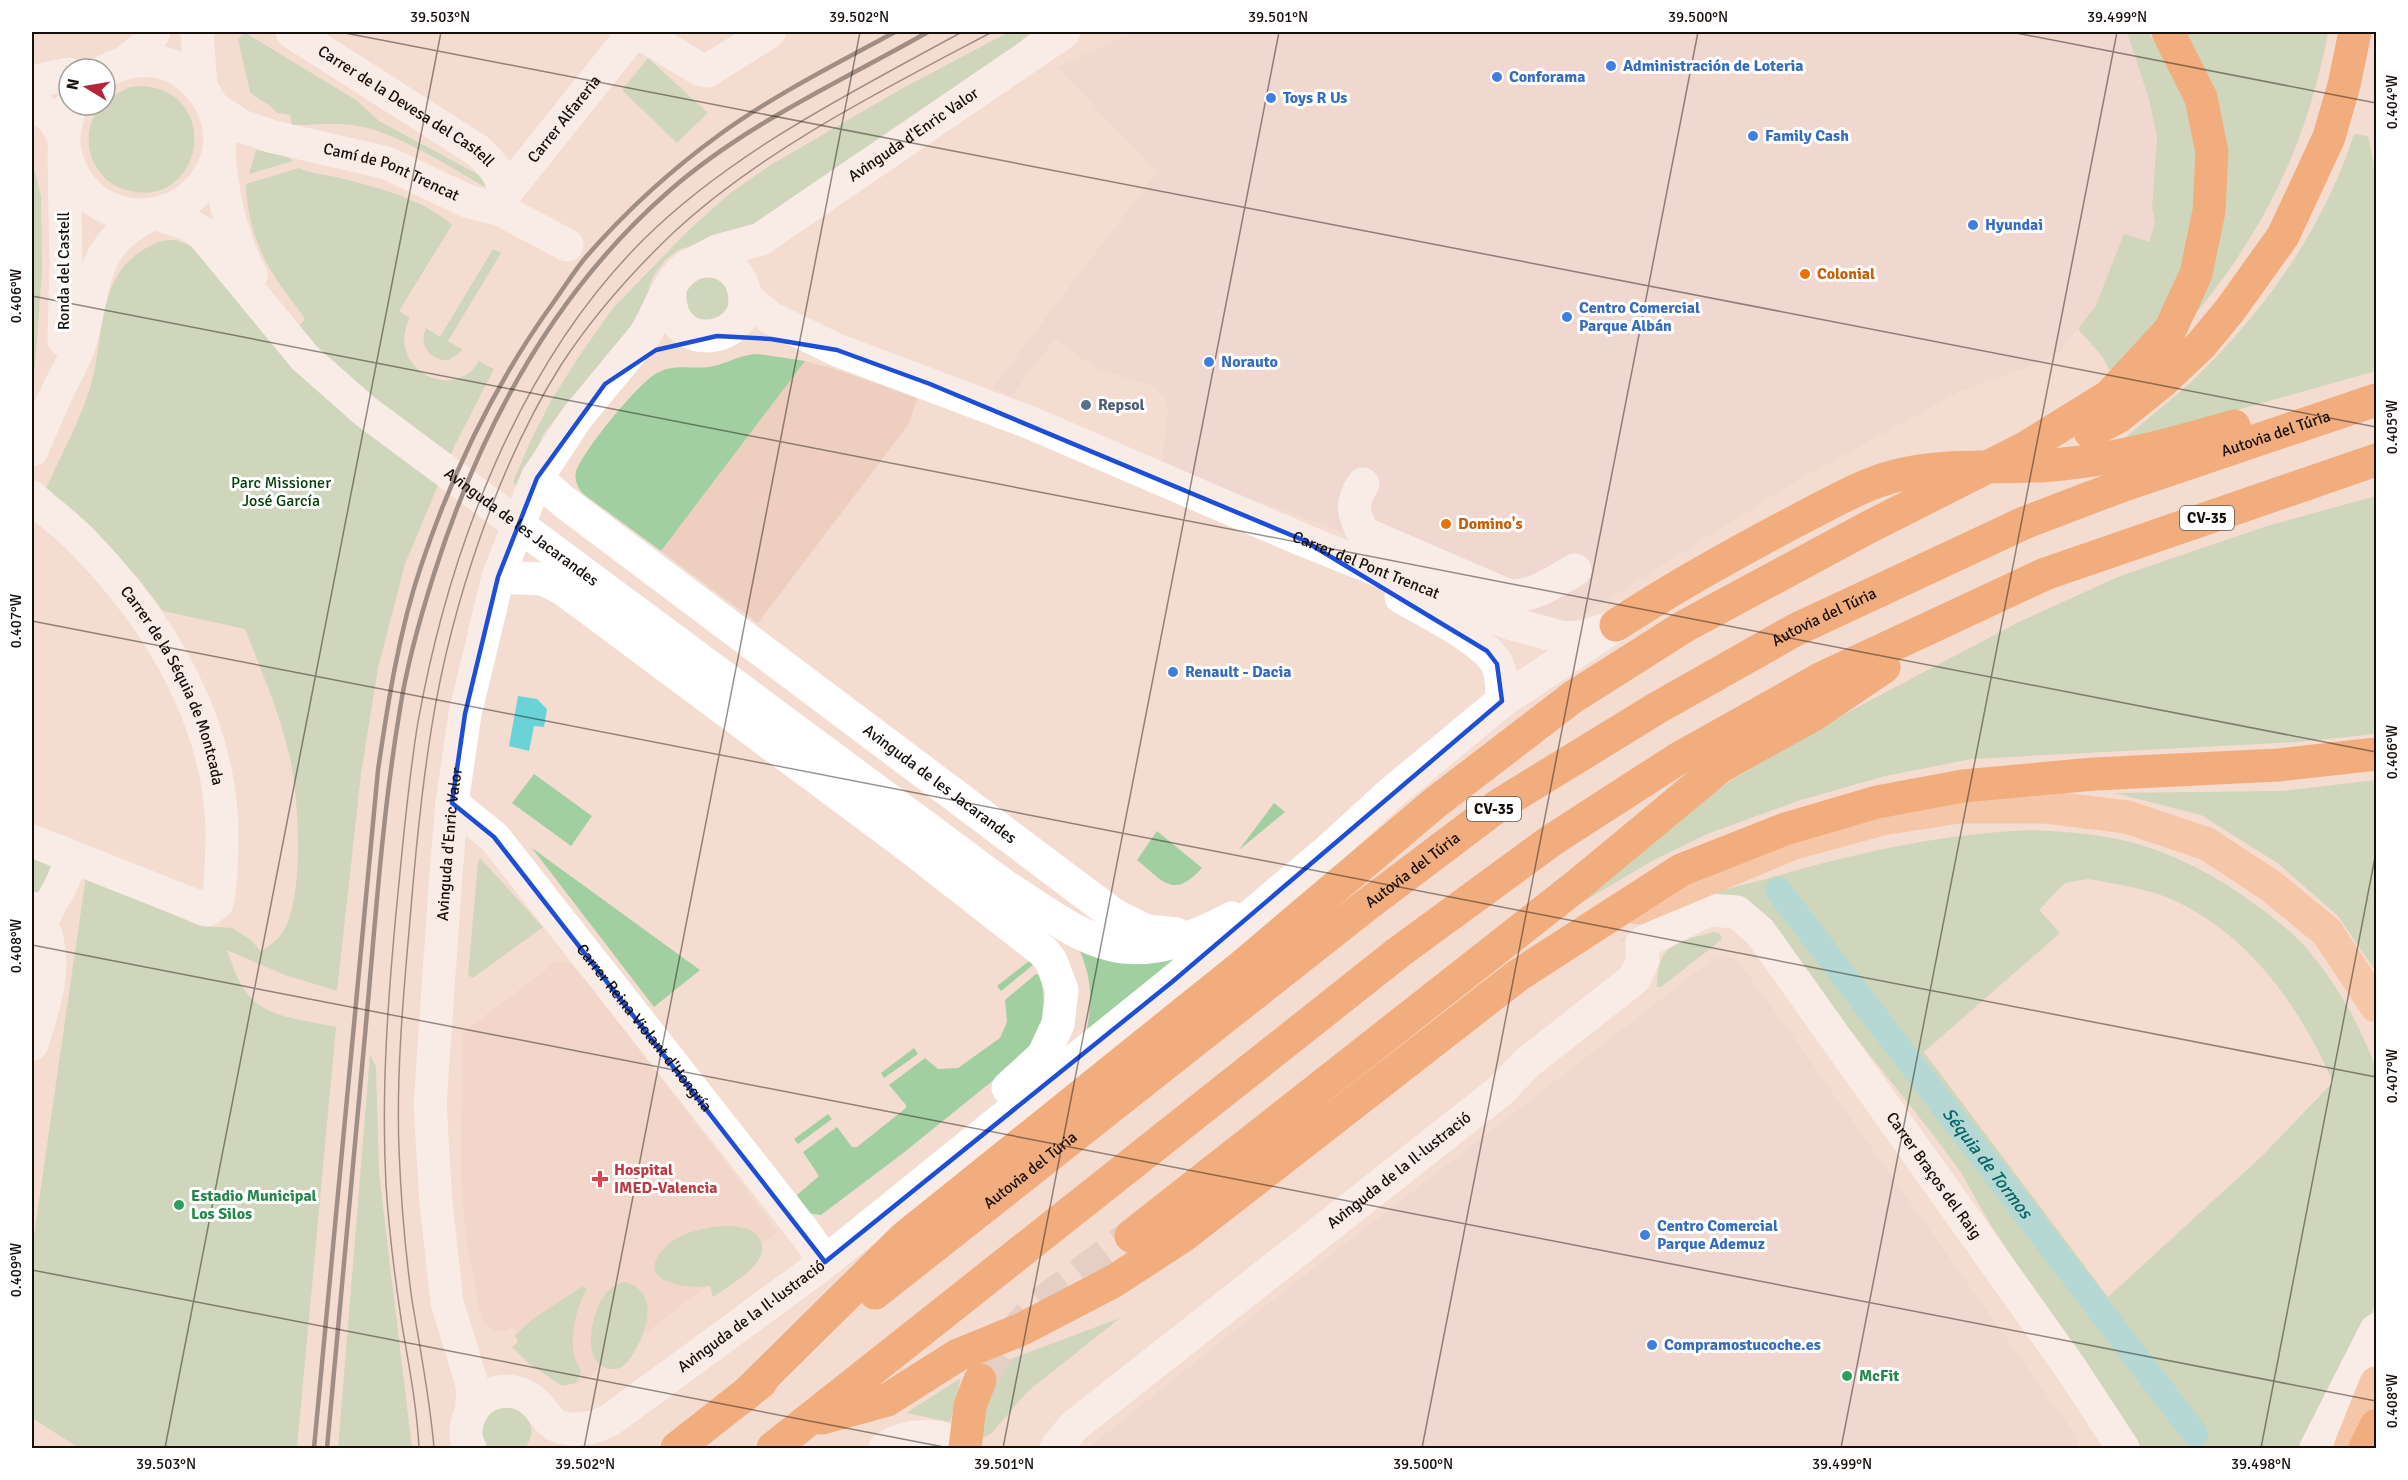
<svg xmlns="http://www.w3.org/2000/svg" width="2408" height="1480" font-family="Signika,sans-serif">
	<style>
		.commercial { fill: #ebd1cd }
		.built { fill: #edcebf }
		.green { fill: #a2cfa1; fill-rule: evenodd }
		.water { fill: #69d3d8 }
		.lines { fill: none; stroke-linecap: round; stroke-linejoin: round }
		.canal { stroke: #69d3d8; stroke-width: 26 }
		.highway-tunnel { stroke: #d3bdb3; stroke-width: 33; stroke-dasharray: 33 16; stroke-linecap: butt }
		.minor { stroke: #fff; stroke-width: 33 }
		.major { stroke: #f6ac76; stroke-width: 33 }
		.highway { stroke: #f0741a; stroke-width: 33 }
		.tram { stroke: #3b302b; stroke-width: 1.5 }
		.rail { stroke: #3b302b; stroke-width: 4.5 }
		.marked { fill: none; stroke: #1d4ed8; stroke-width: 4.5; stroke-linejoin: round }
		.ticks { fill: none; stroke: #170f0b; stroke-width: 1.5; stroke-opacity: 0.45 }
		.shop-dot { fill: #3f7fe0; stroke: #fff; stroke-width: 2 }
		.food-dot { fill: #e8710a; stroke: #fff; stroke-width: 2 }
		.service-dot { fill: #5c6f8a; stroke: #fff; stroke-width: 2 }
		.health-dot { fill: #e0444e; stroke: #fff; stroke-width: 2 }
		.leisure-dot { fill: #2e9e5b; stroke: #fff; stroke-width: 2 }
		.labels { text-anchor: middle; dominant-baseline: central; stroke-width: 6; stroke-linejoin: round; paint-order: stroke }
		.shield { fill: #fff; stroke: #5d5754; stroke-width: 1.5 }
		.shield-label { font-size: 15px; font-weight: bold; fill: #170f0b }
		.shop-label { font-size: 16px; font-weight: bold; fill: #366cbe; stroke: #fff; text-anchor: start }
		.street-label { font-size: 16px; fill: #170f0b; stroke: #fff }
		.food-label { font-size: 16px; font-weight: bold; fill: #c56008; stroke: #fff; text-anchor: start }
		.service-label { font-size: 16px; font-weight: bold; fill: #4e5e75; stroke: #fff; text-anchor: start }
		.park-label { font-size: 16px; fill: #003c05; stroke: #fff }
		.health-label { font-size: 16px; font-weight: bold; fill: #be3a42; stroke: #fff; text-anchor: start }
		.leisure-label { font-size: 16px; font-weight: bold; fill: #27864d; stroke: #fff; text-anchor: start }
		.water-label { font-size: 18px; font-style: italic; fill: #046468; stroke: #fff }
		.neatline { fill: none; stroke: #170f0b; stroke-width: 2 }
		.ticks-label { font-size: 15px; text-anchor: middle; fill: #170f0b }
	</style>
	<rect width="100%" height="100%" fill="#f4dcd1"/>
	<path class="commercial" d="M1135,32H2127L2149,99L2157,137L2152,208L2155,223L2149,243L2124,234L2096,305L2061,351L2026,368L1958,392L1795,482L1567,625L1549,622L1355,536L1229,491L1162,462L1168,412L1164,397L1152,386L1096,368L1055,339L1011,396L993,387L1157,172L1057,67Z
		M1723,955L1738,961L1796,1041L2073,1432L2077,1440L2078,1448H1088L1305,1275L1714,958Z"/>
	<path class="built" d="M805,361L831,368L917,398L910,421L904,430L758,623L661,551Z
		M556,962H565L573,966L584,977L778,1232L576,1386L562,1367L551,1375L512,1325L508,1330L495,1331L482,1321L466,1240L461,1171L463,1032Z"/>
	<path class="green" d="M244,32L356,100L379,121L492,182L489,189C450,168 395,130 352,125C333,122 312,125 292,125L290,115L277,113C272,104 258,100 250,92L238,39Z
		M1009,32H1032L1006,53L747,233L680,249L666,259L654,275L649,286L648,314L565,407L544,433L520,489L513,482L531,440L552,399L580,355L613,308L688,231L729,194L769,166L903,88Z
		M2127,32H2148C2174,70 2196,116 2198,163C2198,178 2195,194 2193,209C2191,226 2191,246 2187,263C2174,305 2146,339 2117,370L2109,369L2102,356L2078,329L2096,305L2124,234L2149,242L2155,223L2152,208L2157,137L2149,99Z
		M2177,32H2328C2326,48 2321,64 2317,81C2294,170 2251,248 2192,318L2217,235Z
		M648,58L708,113L677,143L622,90Z
		M146,86C226,98 198,212 127,190C111,186 100,176 93,161C85,142 88,121 101,105H105L108,98L130,87Z
		M2354,134L2368,136L2376,174V371L2119,443C2150,416 2184,391 2212,361C2274,298 2327,219 2354,134Z
		M256,150L287,156L293,161L249,174Z
		M32,160L41,197L42,271L35,367L32,375Z
		M299,168C310,174 324,174 336,177C375,187 420,197 452,225L399,311L410,318C384,367 453,405 479,361L494,369L455,445L405,564L378,668L361,774L337,991L285,975L227,950C232,963 236,977 244,989C262,1018 305,1020 336,1027L297,1448H79L32,1418V1249L86,876L199,926L232,928L251,940L261,952C272,944 281,938 286,926C304,888 299,794 289,754C279,711 261,670 245,629L163,611L138,578L45,491C60,457 80,421 91,385C106,333 95,272 152,245C170,236 183,240 198,252L279,350L305,319C296,305 284,292 275,277C257,250 247,217 246,184Z
		M493,249L501,253L448,341L463,350L449,360C431,361 418,346 426,328L440,337Z
		M702,275L720,279L728,288L729,313L697,326L680,296Z
		M758,354L805,361L661,551L582,493C578,487 574,480 576,472C582,452 640,380 659,372C675,364 692,369 709,367C728,364 737,355 758,354Z
		M2376,496V734L2298,742L1972,759L1885,776L1801,800L1707,834L1652,861L1564,913L1674,822L1733,779L1852,710L2019,622L2120,576L2267,526Z
		M534,774L592,816L571,846L512,803Z
		M2376,780V972L2338,916L2279,864L2201,815L2114,793L2282,791Z
		M1274,803L1285,812L1239,850Z
		M2030,830C2065,832 2101,834 2134,843C2184,857 2226,882 2267,913C2276,921 2287,928 2295,936C2331,972 2358,1021 2376,1068V1301L2368,1323L2304,1448H2135L1989,1222L1960,1171L1931,1132L1811,981L1710,900L1618,943C1647,924 1676,908 1707,896C1733,886 1761,881 1787,873C1868,850 1945,834 2030,830ZM2088,879C2116,884 2146,888 2173,900C2251,936 2299,1006 2333,1082L2262,1156L2108,1297L1924,1052L2060,933L2039,910L2065,883Z
		M1157,831L1202,868C1173,900 1163,881 1137,860Z
		M532,848L700,970L654,1007Z
		M32,858L57,868L42,904L32,896Z
		M480,858L543,927L473,978L468,975L478,863Z
		M1713,932L1719,933L1722,938L1720,941L1661,987H1657C1658,942 1676,943 1713,932Z
		M1079,949L1178,957L1086,1035C1092,1001 1093,981 1079,949Z
		M1029,961L1033,965L1001,991L997,986Z
		M1036,974L1040,975C1048,1010 1044,1029 1022,1057L902,1154L821,1215L808,1213L797,1195L819,1176L803,1152L837,1127L852,1147H857L906,1108V1105L889,1085L925,1058L938,1069L958,1068L1000,1038L1007,1022L1005,1000Z
		M914,1048L918,1054L884,1078L881,1073Z
		M370,1055L376,1066L379,1173L412,1448H338Z
		M828,1114L832,1119L798,1144L794,1139Z
		M734,1226C746,1228 757,1230 761,1242C770,1264 728,1286 713,1297L710,1286C691,1289 636,1284 661,1252C677,1231 709,1226 734,1226Z
		M625,1282C657,1291 649,1324 637,1347C633,1354 628,1364 620,1368C614,1370 606,1369 602,1366C595,1362 592,1354 591,1346C590,1324 599,1286 625,1282Z
		M583,1286L587,1290C576,1305 569,1341 575,1359C577,1364 580,1367 581,1372L576,1383L562,1386L528,1363L512,1347L518,1342L515,1335L534,1318Z
		M1120,1318L1027,1392L991,1434L983,1438L977,1435L988,1383L1000,1363Z
		M961,1378L950,1422L906,1413Z
		M516,1407C530,1420 538,1430 525,1448H486L483,1446L481,1424L495,1408Z"/>
	<path class="water" d="M518,696L537,699L547,709L544,727L534,726L529,751L509,746Z"/>
	<g class="lines">
		<path class="canal" id="s1" d="M1778,890L2195,1434"/>
		<path class="highway-tunnel" d="M980,1380L998,1351L1038,1306L1131,1236"/>
		<g class="minor">
			<path d="M197,32L201,87"/>
			<path id="s2" d="M292,32L477,150C491,164 504,174 503,195"/>
			<path d="M638,32L701,70L707,71L769,32"/>
			<path d="M126,62L145,46L154,32"/>
			<path d="M32,82L69,74"/>
			<path d="M32,103L54,119L64,138"/>
			<path d="M71,105C67,118 63,132 64,145C72,215 156,239 201,187C212,175 219,158 220,142C220,114 208,92 187,75C163,55 131,58 105,71"/>
			<path id="s3" d="M214,108L241,126L274,137L387,163L467,201L501,210L567,245"/>
			<path d="M219,152C222,196 231,236 251,275"/>
			<path d="M64,157L66,263L64,340"/>
			<path id="s4" d="M495,206L634,32"/>
			<path id="s5" d="M157,214L188,224L201,232L305,358L365,411L1006,887C1039,907 1074,936 1112,945C1152,955 1196,937 1232,918"/>
			<path id="s6" d="M696,262L717,251L761,239L768,234L1064,32"/>
			<path id="s7" d="M745,297L771,318L837,350L1031,423L1303,540L1512,624L1561,637L1580,638L1600,631"/>
			<path d="M32,450C40,432 47,413 56,395C63,379 72,365 78,349C96,294 86,246 148,216"/>
			<path id="s8" d="M537,478L563,501L1114,915L1147,931L1176,934"/>
			<path d="M1363,484C1350,504 1353,512 1363,533L1495,590C1500,592 1507,595 1513,596C1535,596 1557,580 1575,570"/>
			<path id="s9" d="M32,497C47,511 65,524 80,539C160,620 225,727 222,844C221,863 222,885 217,903L207,910L32,841"/>
			<path d="M498,577L543,579L563,589L907,845L1044,952L1051,961L1062,990L1058,1024L1043,1056L1008,1088"/>
			<path d="M1401,597C1425,611 1485,640 1497,664C1502,675 1502,689 1502,701"/>
			<path id="s10" d="M452,803L494,837L805,1233L825,1262"/>
			<path d="M32,908C64,951 46,998 32,1044"/>
			<path d="M42,922C48,903 71,877 68,858L64,853"/>
			<path id="s11" d="M471,1412L473,1394L471,1381L447,1302L436,1203L430,1104L446,874L452,803L465,714L498,577L537,478L577,417L644,336C663,308 673,252 717,262C727,264 737,272 741,282C767,340 665,364 670,289"/>
			<path id="s12" d="M470,1448C465,1439 465,1427 469,1417C479,1390 513,1383 534,1402C544,1410 547,1423 560,1427C577,1432 594,1428 610,1420L820,1266L1172,982L1329,850L1390,794L1502,701L1616,625"/>
			<path d="M885,1448C906,1434 939,1431 961,1448"/>
			<path id="s13" d="M1056,1448L1074,1426L1500,1091L1528,1062L1634,979L1643,960L1642,943L1708,910L1737,912L1760,932L2070,1367L2123,1448"/>
			<path d="M2316,1448L2376,1330"/>
		</g>
		<path class="major" d="M1638,908L1794,843L1882,819L1959,807H2046L2127,817L2207,844L2271,886L2327,932L2376,1006
			M2350,1448L2376,1383"/>
		<g class="highway">
			<path d="M2090,432L2118,417L2163,381L2201,345L2230,310L2283,236L2329,137L2344,85L2355,32"/>
			<path d="M1616,625C1674,587 1735,553 1796,521C1828,505 1860,485 1895,476C1946,463 2001,469 2053,465C2115,460 2175,443 2234,426"/>
			<path d="M1131,1236L1580,883L1721,766L1813,715L1884,667"/>
			<path id="s14" d="M875,1293L1364,907L1499,805L1657,708L1795,630L2024,523L2121,486L2376,400"/>
			<path d="M744,1396L905,1237L1241,967L1436,802L1573,697L1685,626L1867,528L2025,448L2109,396L2170,330L2196,274L2209,211L2212,152L2201,98L2168,32"/>
			<path d="M822,1418L887,1400L958,1355L1022,1329L1114,1281L1183,1236L1517,976L1681,870L1785,829L1877,802L1963,786L2094,774L2279,765L2376,754"/>
			<path d="M677,1448L761,1382"/>
			<path d="M773,1448L1399,952L1552,840L1676,760L1822,678L2045,574L2376,460"/>
			<path d="M965,1448L970,1406L980,1380"/>
			<path d="M2365,1448L2376,1426"/>
		</g>
		<path class="tram" d="M419,1448C417,1407 409,1366 402,1325C395,1279 389,1232 386,1185C381,1091 388,997 397,903C403,843 408,782 418,722C449,550 518,365 643,240C733,151 852,92 962,32
			M434,1448C430,1399 420,1349 412,1300C405,1250 401,1200 399,1150C396,1069 404,989 411,908C416,847 422,786 432,725C451,607 497,467 561,365C593,316 632,272 674,232C762,150 886,88 992,32"/>
		<path class="rail" d="M314,1448L378,770C388,702 399,631 421,566C452,473 496,382 553,303C564,288 574,271 586,257C625,212 671,170 719,135C774,95 836,64 895,32
			M327,1448C341,1303 354,1158 367,1013C376,912 383,810 400,709C407,664 420,618 434,574C480,429 553,293 668,192C745,124 840,82 928,32"/>
	</g>
	<path d="M0 0H2408V1480H0ZM717,336L771,339L837,350L930,384L1303,540L1487,651L1497,664L1502,701L1172,982L825,1262L494,837L452,803L465,714L498,577L537,478L605,384L656,350Z" fill="#f4dcd1" fill-opacity=".55" fill-rule="evenodd"/>
	<path class="marked" d="M717,336L771,339L837,350L930,384L1303,540L1487,651L1497,664L1502,701L1172,982L825,1262L494,837L452,803L465,714L498,577L537,478L605,384L656,350Z"/>
	<path class="ticks" d="M340,32L2376,427M2011,32L2376,103M32,296L2376,752M32,621L2376,1077M32,945L2376,1401M32,1270L949,1448M165,1448L441,32M584,1448L860,32M1003,1448L1279,32M1422,1448L1698,32M1841,1448L2117,32M2261,1448L2376,852"/>
	<g class="shop-dot">
		<circle cx="1611" cy="66" r="6"/>
		<circle cx="1497" cy="77" r="6"/>
		<circle cx="1271" cy="98" r="6"/>
		<circle cx="1753" cy="136" r="6"/>
		<circle cx="1973" cy="225" r="6"/>
		<circle cx="1567" cy="317" r="6"/>
		<circle cx="1209" cy="362" r="6"/>
		<circle cx="1173" cy="672" r="6"/>
		<circle cx="1645" cy="1235" r="6"/>
		<circle cx="1652" cy="1345" r="6"/>
	</g>
	<g class="food-dot">
		<circle cx="1805" cy="274" r="6"/>
		<circle cx="1446" cy="524" r="6"/>
	</g>
	<circle class="service-dot" cx="1086" cy="405" r="6"/>
	<path class="health-dot" d="M597 1170h6v6h6v6h-6v6h-6v-6h-6v-6h6z"/>
	<g class="leisure-dot">
		<circle cx="179" cy="1205" r="6"/>
		<circle cx="1847" cy="1376" r="6"/>
	</g>
	<g class="labels">
		<g class="shield">
			<rect x="2180" y="506" width="54" height="24" rx="4.5"/>
			<rect x="1467" y="797" width="54" height="24" rx="4.5"/>
		</g>
		<g class="shield-label">
			<text x="2207" y="518">CV-35</text>
			<text x="1494" y="809">CV-35</text>
		</g>
		<g class="shop-label">
			<text x="1623" y="66">Administración de Loteria</text>
			<text x="1509" y="77">Conforama</text>
			<text x="1283" y="98">Toys R Us</text>
			<text x="1765" y="136">Family Cash</text>
			<text x="1985" y="225">Hyundai</text>
			<text x="1579" y="308">Centro Comercial<tspan x="1579" dy="18">Parque Albán</tspan></text>
			<text x="1221" y="362">Norauto</text>
			<text x="1185" y="672">Renault - Dacia</text>
			<text x="1657" y="1226">Centro Comercial<tspan x="1657" dy="18">Parque Ademuz</tspan></text>
			<text x="1664" y="1345">Compramostucoche.es</text>
		</g>
		<g class="street-label">
			<text stroke="none"><textPath href="#s2" startOffset="136">Carrer de la Devesa del Castell</textPath></text>
			<text stroke="none"><textPath href="#s4" startOffset="111">Carrer Alfareria</textPath></text>
			<text stroke="none"><textPath href="#s6" startOffset="254">Avinguda d'Enric Valor</textPath></text>
			<text stroke="none"><textPath href="#s3" startOffset="190">Camí de Pont Trencat</textPath></text>
			<text transform="translate(64 271) rotate(-90)">Ronda del Castell</text>
			<text stroke="none"><textPath href="#s14" startOffset="1656">Autovia del Túria</textPath></text>
			<text stroke="none"><textPath href="#s5" startOffset="486">Avinguda de les Jacarandes</textPath></text>
			<text stroke="none"><textPath href="#s7" startOffset="678">Carrer del Pont Trencat</textPath></text>
			<text stroke="none"><textPath href="#s14" startOffset="1168">Autovia del Túria</textPath></text>
			<text stroke="none"><textPath href="#s9" startOffset="240">Carrer de la Séquia de Montcada</textPath></text>
			<text stroke="none"><textPath href="#s8" startOffset="506">Avinguda de les Jacarandes</textPath></text>
			<text stroke="none"><textPath href="#s11" startOffset="573">Avinguda d'Enric Valor</textPath></text>
			<text stroke="none"><textPath href="#s14" startOffset="684">Autovia del Túria</textPath></text>
			<text stroke="none"><textPath href="#s10" startOffset="297">Carrer Reina Violant d'Hongría</textPath></text>
			<text stroke="none"><textPath href="#s13" startOffset="442">Avinguda de la Il·lustració</textPath></text>
			<text stroke="none"><textPath href="#s14" startOffset="198">Autovia del Túria</textPath></text>
			<text stroke="none"><textPath href="#s13" startOffset="1216">Carrer Braços del Raig</textPath></text>
			<text stroke="none"><textPath href="#s12" startOffset="374">Avinguda de la Il·lustració</textPath></text>
		</g>
		<g class="food-label">
			<text x="1817" y="274">Colonial</text>
			<text x="1458" y="524">Domino's</text>
		</g>
		<g class="service-label">
			<text x="1098" y="405">Repsol</text>
		</g>
		<g class="park-label">
			<text x="281" y="483">Parc Missioner<tspan x="281" dy="18">José García</tspan></text>
		</g>
		<g class="health-label">
			<text x="614" y="1170">Hospital<tspan x="614" dy="18">IMED-Valencia</tspan></text>
		</g>
		<g class="leisure-label">
			<text x="191" y="1196">Estadio Municipal<tspan x="191" dy="18">Los Silos</tspan></text>
			<text x="1859" y="1376">McFit</text>
		</g>
		<g class="water-label">
			<text stroke="none"><textPath href="#s1" startOffset="344">Séquia de Tormos</textPath></text>
		</g>
	</g>
	<rect width="2408" height="1480" fill="none" stroke="#ffffff" stroke-width="66"/>
	<g transform="translate(87 87) rotate(281)"><circle r="28" fill="#ffffff" stroke="#a29f9d" stroke-width="1.5"/>
	<path d="M0-4.5L10 22L0 15L-10 22Z" fill="#b62439"/>
	<text y="-9" font-size="16" font-weight="bold" text-anchor="middle" fill="#170f0b">N</text>
	</g>
	<rect x="33" y="33" width="2342" height="1414" class="neatline"/>
	<g class="ticks-label">
		<text x="440" y="22">39.503°N</text>
		<text x="859" y="22">39.502°N</text>
		<text x="1278" y="22">39.501°N</text>
		<text x="1698" y="22">39.500°N</text>
		<text x="2117" y="22">39.499°N</text>
		<text transform="translate(2392 102) rotate(-90)" y="5">0.404°W</text>
		<text transform="translate(16 296) rotate(-90)" y="5">0.406°W</text>
		<text transform="translate(2392 427) rotate(-90)" y="5">0.405°W</text>
		<text transform="translate(16 621) rotate(-90)" y="5">0.407°W</text>
		<text transform="translate(2392 752) rotate(-90)" y="5">0.406°W</text>
		<text transform="translate(16 946) rotate(-90)" y="5">0.408°W</text>
		<text transform="translate(2392 1076) rotate(-90)" y="5">0.407°W</text>
		<text transform="translate(16 1270) rotate(-90)" y="5">0.409°W</text>
		<text transform="translate(2392 1401) rotate(-90)" y="5">0.408°W</text>
		<text x="166" y="1469">39.503°N</text>
		<text x="585" y="1469">39.502°N</text>
		<text x="1004" y="1469">39.501°N</text>
		<text x="1423" y="1469">39.500°N</text>
		<text x="1842" y="1469">39.499°N</text>
		<text x="2261" y="1469">39.498°N</text>
	</g>
</svg>
